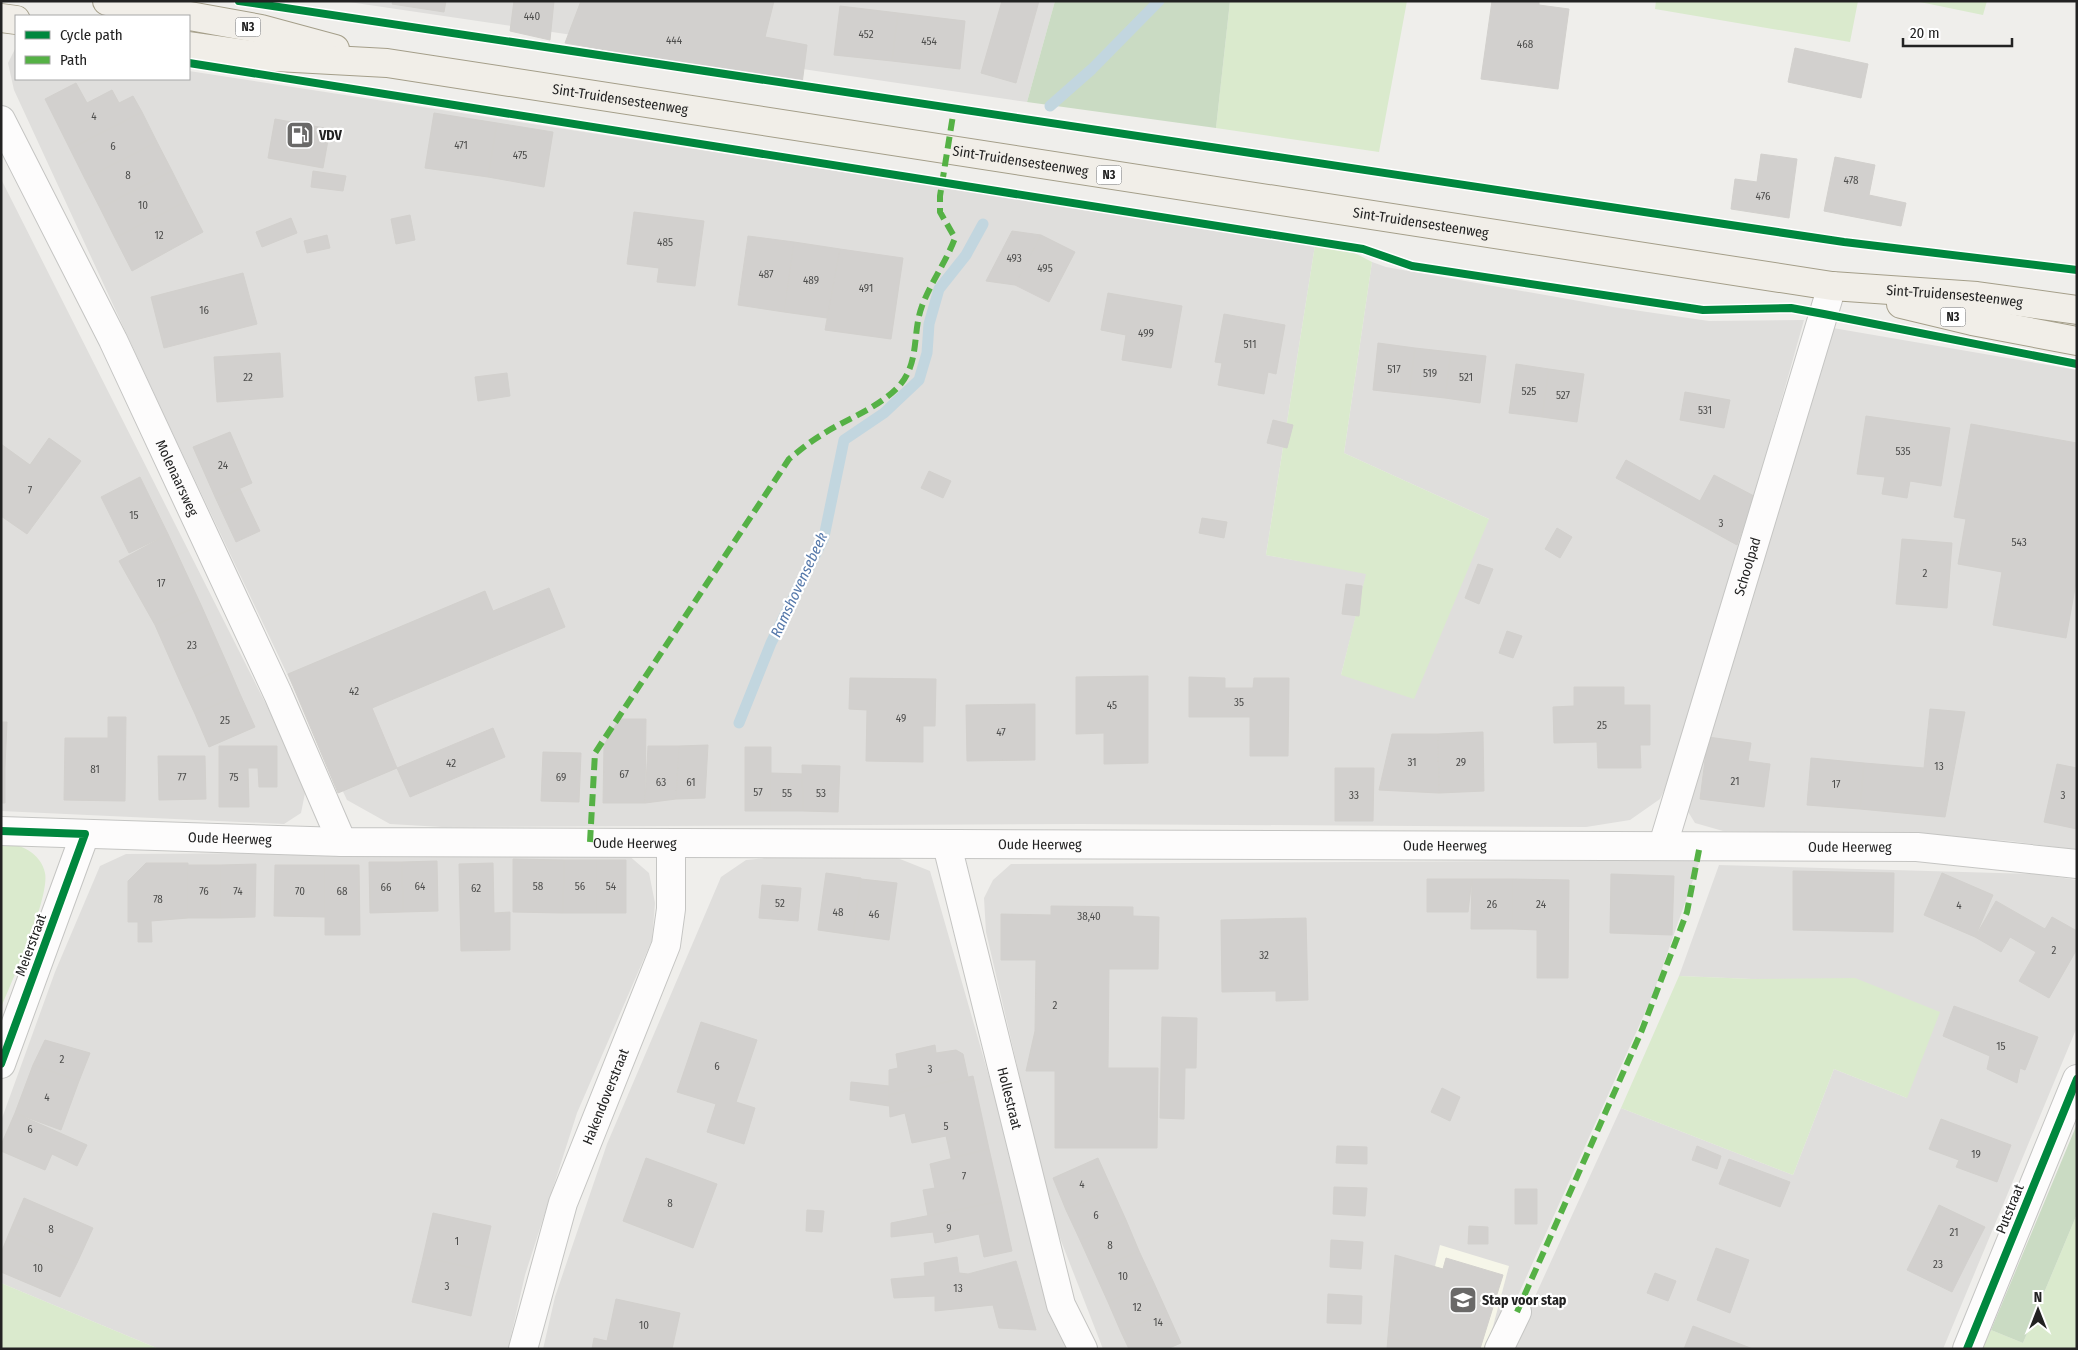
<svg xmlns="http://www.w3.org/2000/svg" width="2078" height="1350" font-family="'Fira Sans Condensed',sans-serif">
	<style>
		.residential { fill: #dfdedc }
		.education { fill: #f6f6e9 }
		.grass { fill: #daeacd }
		.forest { fill: #cadbc3 }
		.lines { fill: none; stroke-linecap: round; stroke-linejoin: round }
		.stream { stroke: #c2d6df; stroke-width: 11 }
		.building { fill: #d2d0ce; stroke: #d2d0cd }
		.minor-casing { stroke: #c5c5c3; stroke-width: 30 }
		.major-casing { stroke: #a49e89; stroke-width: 30 }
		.minor { stroke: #fdfcfc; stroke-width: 28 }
		.major { stroke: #f1eee8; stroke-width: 28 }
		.quiet { stroke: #55b145; stroke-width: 6; stroke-dasharray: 12 6; stroke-linecap: butt }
		.cycleway-casing { stroke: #fff; stroke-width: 11 }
		.cycleway { stroke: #00873e; stroke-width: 8 }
		.labels { text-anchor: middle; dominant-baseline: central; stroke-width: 4.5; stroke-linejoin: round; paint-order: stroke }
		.number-label { font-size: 11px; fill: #4e4e4d }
		.shield { fill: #fff; stroke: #646464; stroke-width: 1 }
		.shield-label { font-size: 12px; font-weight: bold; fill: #222 }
		.street-label { font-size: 14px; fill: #222; stroke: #fff }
		.poi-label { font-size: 14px; font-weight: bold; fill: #222; stroke: #fff; text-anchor: start }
		.water-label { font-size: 15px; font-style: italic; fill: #5578aa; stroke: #fff }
	</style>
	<rect width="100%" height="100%" fill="#efeeeb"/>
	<path class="residential" d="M342,1H1055L1027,102Z
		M16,47V79H189V71L1315,245L1266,555L1367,573L1341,675L1489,519L1344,453L1372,262L1386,267L1613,307L1709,321L1804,320L1681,756L1660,799L1630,820L1586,827L1082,824L442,827L390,824L347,800L164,415L14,90L8,63Z
		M1,179L287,746L305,793L301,813L284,824L1,811Z
		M1833,328L2077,370V850L2010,841L1909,834L1723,831L1695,823L1687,810Z
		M606,851L627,854L649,873L655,903L652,940L577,1113L525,1275L508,1349H159L1,1283V1121L55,972L100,866L126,854Z
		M833,851L895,857L930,871L1000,1115L1075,1349H543L555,1297L607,1144L721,877L746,860Z
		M1700,860L1652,997L1494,1349H1103L1053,1220L986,932L984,898L993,880L1011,864Z
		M1719,865L2037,874L2077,880V1027L1943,1349H1511L1621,1108L1793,1175L1834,1069L1907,1098L1752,979L1679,976Z"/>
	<path class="education" d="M1440,1245L1509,1266L1487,1349H1465L1419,1334Z"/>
	<path class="grass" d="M1230,1H1407L1379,152L1216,128Z
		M1656,1H1858L1850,42L1655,9Z
		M1915,1H1987L1983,15Z
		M1315,245L1349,250L1372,262L1344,453L1489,519L1414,699L1341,675L1366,574L1266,555Z
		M1,843C20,843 41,853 45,873C50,897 12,981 1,1008Z
		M1679,976L1752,979L1855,978L1940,1012L1907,1098L1834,1069L1793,1175L1621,1108Z
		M2077,1214V1349H1981L1991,1330L2023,1343Z
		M1,1283L159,1349H1Z"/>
	<path class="forest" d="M1055,1H1230L1216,128L1027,102Z
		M2077,1124V1214L2023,1343L1991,1330Z"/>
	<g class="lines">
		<path class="stream" d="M1050,106L1092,69L1159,1
			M739,723L771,643L824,537L844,440L884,413L919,380L927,353L929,324L939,289L966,255L983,224"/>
	</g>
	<path class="building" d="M393,1H446L444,12L392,4Z
		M514,1H554L550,40L510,31Z
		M581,1H774L765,37L807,45L802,84L565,43Z
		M1002,1H1039L1016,83L981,73Z
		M1492,1H1539V5L1569,9L1558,89L1481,79Z
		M840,6L898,13L892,61L834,55Z
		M898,13L965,21L960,69L892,61Z
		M1795,48L1868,64L1861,98L1788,82Z
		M76,83L87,103L112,90L119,103L133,96L142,112L70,149L45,99Z
		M142,112L157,142L85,179L70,149Z
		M434,113L497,123L488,177L425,168Z
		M275,119L330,129L323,168L268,158Z
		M497,123L553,132L544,187L488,177Z
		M157,142L172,171L100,208L85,179Z
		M1761,154L1797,159L1789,218L1731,209L1735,179L1757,182Z
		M1835,157L1875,165L1869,195L1906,203L1901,226L1824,211Z
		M172,171L187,201L115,238L100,208Z
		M313,171L346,176L343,191L311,187Z
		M187,201L203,232L132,271L115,238Z
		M634,212L704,221L695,286L657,282L659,268L627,264Z
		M410,215L415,240L396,244L391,219Z
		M291,218L297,233L262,247L256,232Z
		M1012,231L1041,235L1015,285L986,281Z
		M327,235L330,248L307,253L304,241Z
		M1041,235L1075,252L1049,302L1015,285Z
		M748,236L794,242L784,312L738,305Z
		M794,242L840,249L827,318L784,312Z
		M840,249L903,258L891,339L825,330Z
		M243,273L257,324L164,348L151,297Z
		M1108,293L1182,306L1171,368L1122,360L1126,335L1101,330Z
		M1224,314L1285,325L1276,374L1268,372L1264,394L1218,385L1222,363L1215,362Z
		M1378,343L1415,348L1409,394L1373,390Z
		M1415,348L1451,352L1445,398L1409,394Z
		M1451,352L1486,356L1480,403L1445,398Z
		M280,353L283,397L217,402L214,357Z
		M1516,364L1549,369L1542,417L1509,413Z
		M1549,369L1584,374L1577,422L1542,417Z
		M507,373L510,396L478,401L475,377Z
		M1685,392L1730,400L1724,428L1680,420Z
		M1866,416L1950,428L1941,486L1910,481L1907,498L1882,494L1885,477L1857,474Z
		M1273,420L1293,425L1287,448L1267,443Z
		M1971,424L2077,443V577L2066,638L1993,625L2002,572L1958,564L1966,519L1954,517Z
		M230,432L252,483L216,499L193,447Z
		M49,438L81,461L27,534L1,516V444L30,465Z
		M1626,460L1700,501L1714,475L1754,496L1737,545L1616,478Z
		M929,471L951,481L943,498L921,488Z
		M140,477L168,534L129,553L101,497Z
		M240,489L260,531L236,542L216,499Z
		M1202,518L1227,522L1224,538L1199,533Z
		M1557,528L1572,537L1560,558L1545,549Z
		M168,534L201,605L155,625L119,561Z
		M1902,539L1952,543L1947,608L1896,604Z
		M1478,564L1493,569L1479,604L1465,598Z
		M1346,584L1362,586L1359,616L1342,614Z
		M549,588L565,627L372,708L397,768L338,793L288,674L485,591L493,611Z
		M201,605L228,666L182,686L155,625Z
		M1507,631L1522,636L1513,658L1499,653Z
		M228,666L240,694L195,714L182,686Z
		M1148,676V763L1104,764V733L1076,734V677Z
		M1189,677L1225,678V688H1253L1254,678H1289L1288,756H1250V717H1189Z
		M850,678L936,679L935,726H923V762L866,761L867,710L849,709Z
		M1574,687H1624V705H1650V745H1640L1641,768H1598L1597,742L1554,743L1553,707L1574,706Z
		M240,694L255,727L209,747L195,714Z
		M1035,704V760L967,761L966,705Z
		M1930,709L1965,712L1945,817L1860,809L1864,763L1924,768Z
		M108,717H126L125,801L64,800L65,738H108Z
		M619,719H646L645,803H603L604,745Z
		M1,722H7L5,767L1,766Z
		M493,728L505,757L410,797L397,768Z
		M1483,732L1484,791L1439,793L1438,734Z
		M1392,734H1438L1439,793L1379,790Z
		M1708,737L1751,743L1748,761L1770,764L1764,807L1700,799Z
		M708,745L705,798L676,799L679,746Z
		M219,746H277V787H259L258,768H248L249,807H219Z
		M648,746H679L676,799L645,803Z
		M745,747H771V811H745Z
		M543,752L581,753L579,802L541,801Z
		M158,756H205L206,799L159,800Z
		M1811,758L1864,763L1860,809L1807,805Z
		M2057,764L2077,768V829L2044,822Z
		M802,765L840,766L838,812L803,811Z
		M1,766L5,767V803H1Z
		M1335,768H1374L1373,821H1335Z
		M771,773L803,774V811H771Z
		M513,859L564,860L563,913L513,912Z
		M564,860H597V913H563Z
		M597,860H626V913H597Z
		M437,861L438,911L403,912L402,862Z
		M369,862H402L403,912L370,913Z
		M146,863H188V918L151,921L152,942H138V922H128V881Z
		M493,863L494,913L510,912V950L461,951L459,864Z
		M256,864L255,917L221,918V865Z
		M188,865H221V918H188Z
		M275,865H325V917L274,916Z
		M325,865H359L360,935H325Z
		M1793,871L1894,873L1893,932L1793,930Z
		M826,873L861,878L853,935L818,930Z
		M1942,873L1993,895L1975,937L1924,915Z
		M1611,874L1674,876L1672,935L1610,933Z
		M861,879L897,883L889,940L853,935Z
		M1427,879H1472L1468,912H1427Z
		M1472,879H1513V929H1471Z
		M1513,879L1569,880L1568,978H1537V930L1513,929Z
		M762,885L801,888L798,921L759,918Z
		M1996,901L2045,929L2052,917L2077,931V949L2049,998L2019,981L2036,952L2010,937L2001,952L1975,937Z
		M1051,906L1133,907V916L1159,917L1158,969H1109L1108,1068H1158L1157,1148H1055V1071H1026L1035,1031L1036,960H1001V914L1051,915Z
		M1306,918L1308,1000L1276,1001V991L1222,992L1221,920Z
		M1954,1006L2038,1037L2025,1070L2020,1068L2017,1083L1987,1069L1990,1056L1943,1036Z
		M1162,1017L1197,1018L1196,1068H1185L1184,1119L1160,1118Z
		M701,1022L757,1040L736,1102L755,1108L744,1144L707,1132L716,1104L677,1092Z
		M45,1040L90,1053L79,1081L33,1065Z
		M935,1045L936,1053L956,1050L963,1054L968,1077L889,1095V1070L898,1068L896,1054Z
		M33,1065L79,1081L61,1130L15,1113Z
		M973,1076L989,1149L951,1158L946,1136L912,1143L905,1113L890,1117L889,1095Z
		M851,1082L889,1086V1106L850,1100Z
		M1442,1088L1460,1097L1450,1121L1431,1112Z
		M15,1113L87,1145L77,1166L52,1154L45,1170L1,1151V1145Z
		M1941,1119L2011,1145L1997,1182L1956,1167L1959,1160L1929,1149Z
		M1337,1146L1367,1147V1164L1336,1163Z
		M1697,1146L1721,1156L1717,1169L1692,1160Z
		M989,1149L1001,1201L928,1216L923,1190L935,1188L930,1164Z
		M646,1158L717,1184L693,1248L623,1221Z
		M1098,1158L1112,1189L1066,1210L1053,1178Z
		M1729,1159L1790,1182L1780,1207L1719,1184Z
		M1334,1187L1367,1188L1365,1216L1333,1214Z
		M1112,1189L1126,1220L1080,1240L1066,1210Z
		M1515,1189H1537V1224H1515Z
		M24,1198L93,1228L77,1263L10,1231Z
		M1001,1201L1012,1251L984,1257L979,1234L935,1243L933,1232L891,1237V1223Z
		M1939,1205L1985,1227L1969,1258L1924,1236Z
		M807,1210L824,1211L822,1232L806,1231Z
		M433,1213L491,1226L481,1270L423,1257Z
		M1126,1220L1139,1251L1094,1271L1080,1240Z
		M1469,1226L1488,1227V1244H1468Z
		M10,1231L77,1263L60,1297L1,1272V1253Z
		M1924,1236L1969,1258L1952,1292L1907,1270Z
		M1331,1240L1363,1242L1361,1269L1330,1267Z
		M1716,1248L1749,1260L1730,1313L1697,1300Z
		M1139,1251L1153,1281L1108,1302L1094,1271Z
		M1395,1255L1443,1269L1446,1258L1503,1275L1480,1349H1419V1347L1388,1337Z
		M423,1257L481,1270L471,1316L412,1302Z
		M957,1257L959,1273L968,1274L1016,1261L1036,1330L999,1328L993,1305L935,1311V1296L894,1298L891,1279L925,1276L924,1263Z
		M1655,1273L1676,1281L1668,1301L1647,1293Z
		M1153,1281L1167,1312L1121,1332L1108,1302Z
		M1328,1294L1362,1296L1361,1324L1327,1323Z
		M616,1299L680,1313L672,1349H592L594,1338L607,1341Z
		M1167,1312L1181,1343L1167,1349H1129L1121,1332Z
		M1693,1326L1753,1349H1684Z
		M1388,1337L1419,1347V1349H1387Z"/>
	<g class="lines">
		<defs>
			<g id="minor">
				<path id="s1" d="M1,120L113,340L278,694L342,842"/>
				<path id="s2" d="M1,831L342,842L1917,847L2077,864"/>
				<path id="s3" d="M947,845L1061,1305L1083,1349"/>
				<path id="s4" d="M1663,845L1832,286"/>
				<path d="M1,1064L85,834"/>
				<path id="s5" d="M523,1349L563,1203L666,945L671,909V843"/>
				<path d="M1499,1349L1517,1312"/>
				<path d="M1967,1349L2077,1079"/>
			</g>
			<g id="major">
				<path d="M107,1L261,29L335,49"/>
				<path d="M1,18L16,20"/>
				<path id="s6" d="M189,46L258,56L387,63L1832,286L1977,296L2077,310"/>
				<path d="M1901,304L1972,321L2077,341"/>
			</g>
		</defs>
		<use href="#minor" class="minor-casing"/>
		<use href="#major" class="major-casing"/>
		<use href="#minor" class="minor"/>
		<use href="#major" class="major"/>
		<path class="quiet" d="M590,842L595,753L789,459C800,450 811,441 823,434C848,418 879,408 900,385C920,361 912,333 922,306C931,282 946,262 955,238L940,212V196L954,109
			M1517,1312L1642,1030L1687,912L1700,845"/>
		<defs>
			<path id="cycleway" d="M239,1L1844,242L2077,270
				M189,63L1363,249L1412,266L1703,310L1791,308L1824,314L2077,364
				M1,831L85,834L1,1064
				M1967,1349L2077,1079"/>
		</defs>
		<use href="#cycleway" class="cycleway-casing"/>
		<use href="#cycleway" class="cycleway"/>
	</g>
	<defs>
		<symbol id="fuel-square" viewBox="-11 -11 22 22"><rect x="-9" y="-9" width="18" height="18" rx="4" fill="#6a6968" stroke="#fff"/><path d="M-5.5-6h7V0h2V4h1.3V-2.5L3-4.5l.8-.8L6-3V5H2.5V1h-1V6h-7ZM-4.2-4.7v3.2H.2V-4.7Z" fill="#fff"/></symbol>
		<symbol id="school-square" viewBox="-11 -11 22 22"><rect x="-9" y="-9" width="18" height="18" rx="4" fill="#6a6968" stroke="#fff"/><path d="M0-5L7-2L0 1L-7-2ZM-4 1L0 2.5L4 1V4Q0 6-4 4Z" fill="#fff"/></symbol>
	</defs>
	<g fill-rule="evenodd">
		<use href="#fuel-square" x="284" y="119" width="32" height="32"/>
		<use href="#school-square" x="1447" y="1284" width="32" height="32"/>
	</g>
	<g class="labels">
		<g class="number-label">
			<text x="532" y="16">440</text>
			<text x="866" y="34">452</text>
			<text x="674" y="40">444</text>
			<text x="929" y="41">454</text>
			<text x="1525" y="44">468</text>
			<text x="94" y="116">4</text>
			<text x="461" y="145">471</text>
			<text x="113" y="146">6</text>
			<text x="520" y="155">475</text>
			<text x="128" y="175">8</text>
			<text x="1851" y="180">478</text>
			<text x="1763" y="196">476</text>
			<text x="143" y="205">10</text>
			<text x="159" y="235">12</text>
			<text x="665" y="242">485</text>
			<text x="1014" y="258">493</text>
			<text x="1045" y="268">495</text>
			<text x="766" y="274">487</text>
			<text x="811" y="280">489</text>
			<text x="866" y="288">491</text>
			<text x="204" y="310">16</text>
			<text x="1146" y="333">499</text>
			<text x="1250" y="344">511</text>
			<text x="1394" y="369">517</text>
			<text x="1430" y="373">519</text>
			<text x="248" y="377">22</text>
			<text x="1466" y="377">521</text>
			<text x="1529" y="391">525</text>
			<text x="1563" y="395">527</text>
			<text x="1705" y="410">531</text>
			<text x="1903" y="451">535</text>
			<text x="223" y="465">24</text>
			<text x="30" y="490">7</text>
			<text x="134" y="515">15</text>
			<text x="1721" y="523">3</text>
			<text x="2019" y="542">543</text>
			<text x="1925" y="573">2</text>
			<text x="161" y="583">17</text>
			<text x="192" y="645">23</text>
			<text x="354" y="691">42</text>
			<text x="1239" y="702">35</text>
			<text x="1112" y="705">45</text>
			<text x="901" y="718">49</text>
			<text x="225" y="720">25</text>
			<text x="1602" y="725">25</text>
			<text x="1001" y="732">47</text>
			<text x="1412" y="762">31</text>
			<text x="1461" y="762">29</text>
			<text x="451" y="763">42</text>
			<text x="1939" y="766">13</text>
			<text x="95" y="769">81</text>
			<text x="624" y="774">67</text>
			<text x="182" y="777">77</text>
			<text x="234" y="777">75</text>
			<text x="561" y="777">69</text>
			<text x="1735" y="781">21</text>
			<text x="661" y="782">63</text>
			<text x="691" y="782">61</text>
			<text x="1836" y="784">17</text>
			<text x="758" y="792">57</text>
			<text x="787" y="793">55</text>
			<text x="821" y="793">53</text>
			<text x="1354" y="795">33</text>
			<text x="2063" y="795">3</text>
			<text x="420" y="886">64</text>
			<text x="538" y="886">58</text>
			<text x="580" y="886">56</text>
			<text x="611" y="886">54</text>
			<text x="386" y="887">66</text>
			<text x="476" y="888">62</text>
			<text x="204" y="891">76</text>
			<text x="238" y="891">74</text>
			<text x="300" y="891">70</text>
			<text x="342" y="891">68</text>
			<text x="158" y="899">78</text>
			<text x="780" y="903">52</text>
			<text x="1492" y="904">26</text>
			<text x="1541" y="904">24</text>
			<text x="1959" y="905">4</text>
			<text x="838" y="912">48</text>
			<text x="874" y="914">46</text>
			<text x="1089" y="916">38,40</text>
			<text x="2054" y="950">2</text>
			<text x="1264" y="955">32</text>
			<text x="1055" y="1005">2</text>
			<text x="2001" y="1046">15</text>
			<text x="62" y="1059">2</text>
			<text x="717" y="1066">6</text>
			<text x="930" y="1069">3</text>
			<text x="47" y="1097">4</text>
			<text x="946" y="1126">5</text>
			<text x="30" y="1129">6</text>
			<text x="1976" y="1154">19</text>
			<text x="964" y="1176">7</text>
			<text x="1082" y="1184">4</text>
			<text x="670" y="1203">8</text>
			<text x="1096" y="1215">6</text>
			<text x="949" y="1228">9</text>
			<text x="51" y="1229">8</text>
			<text x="1954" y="1232">21</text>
			<text x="457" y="1241">1</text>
			<text x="1110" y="1245">8</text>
			<text x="1938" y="1264">23</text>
			<text x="38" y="1268">10</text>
			<text x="1123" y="1276">10</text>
			<text x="447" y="1286">3</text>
			<text x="958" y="1288">13</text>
			<text x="1137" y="1307">12</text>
			<text x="1158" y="1322">14</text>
			<text x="644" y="1325">10</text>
		</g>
		<g class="shield">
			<rect x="235.5" y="17.5" width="25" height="19" rx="4"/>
			<rect x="1096.5" y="165.5" width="25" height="19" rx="4"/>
			<rect x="1940.5" y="307.5" width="25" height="19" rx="4"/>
		</g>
		<g class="shield-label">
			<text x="248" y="27">N3</text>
			<text x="1109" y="175">N3</text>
			<text x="1953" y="317">N3</text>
		</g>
		<g class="street-label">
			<text stroke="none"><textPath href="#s6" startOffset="435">Sint-Truidensesteenweg</textPath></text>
			<text stroke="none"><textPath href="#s6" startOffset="840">Sint-Truidensesteenweg</textPath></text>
			<text stroke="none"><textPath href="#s6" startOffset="1245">Sint-Truidensesteenweg</textPath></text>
			<text stroke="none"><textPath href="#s6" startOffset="1784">Sint-Truidensesteenweg</textPath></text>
			<text stroke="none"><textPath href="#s1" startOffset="399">Molenaarsweg</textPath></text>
			<text stroke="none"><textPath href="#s4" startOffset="291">Schoolpad</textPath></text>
			<text stroke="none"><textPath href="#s2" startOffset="229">Oude Heerweg</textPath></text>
			<text stroke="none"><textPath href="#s2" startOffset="634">Oude Heerweg</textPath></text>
			<text stroke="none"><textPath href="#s2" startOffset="1039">Oude Heerweg</textPath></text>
			<text stroke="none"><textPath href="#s2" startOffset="1444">Oude Heerweg</textPath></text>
			<text stroke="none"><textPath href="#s2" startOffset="1849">Oude Heerweg</textPath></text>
			<text transform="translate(31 945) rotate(-70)">Meierstraat</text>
			<text stroke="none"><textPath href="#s5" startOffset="266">Hakendoverstraat</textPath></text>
			<text stroke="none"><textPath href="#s3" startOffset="261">Hollestraat</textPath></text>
			<text transform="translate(2010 1209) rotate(-68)">Putstraat</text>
		</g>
		<g class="poi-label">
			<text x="319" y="135">VDV</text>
			<text x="1482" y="1300">Stap voor stap</text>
		</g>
		<g class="water-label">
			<text transform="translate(799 585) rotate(-65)">Ramshovensebeek</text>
		</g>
	</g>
	<rect width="2078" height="1350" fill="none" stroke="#222222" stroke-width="5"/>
	<rect x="15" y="15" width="175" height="65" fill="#ffffff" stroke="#a7a7a7"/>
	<rect x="25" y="31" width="25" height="8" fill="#00873e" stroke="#a7a7a7"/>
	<text x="60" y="40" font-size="15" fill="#222222">Cycle path</text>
	<rect x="25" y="56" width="25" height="8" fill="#55b145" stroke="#a7a7a7"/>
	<text x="60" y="65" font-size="15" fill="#222222">Path</text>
	<g transform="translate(2038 1310)" stroke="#ffffff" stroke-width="4" paint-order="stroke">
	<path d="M0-4L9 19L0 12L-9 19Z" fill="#222222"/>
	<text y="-8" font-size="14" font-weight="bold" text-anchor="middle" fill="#222222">N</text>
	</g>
	<path d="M1903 38v8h109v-8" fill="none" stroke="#222222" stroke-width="2.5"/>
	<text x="1910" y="38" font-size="15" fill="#222222" stroke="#ffffff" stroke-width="4" paint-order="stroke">20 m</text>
</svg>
